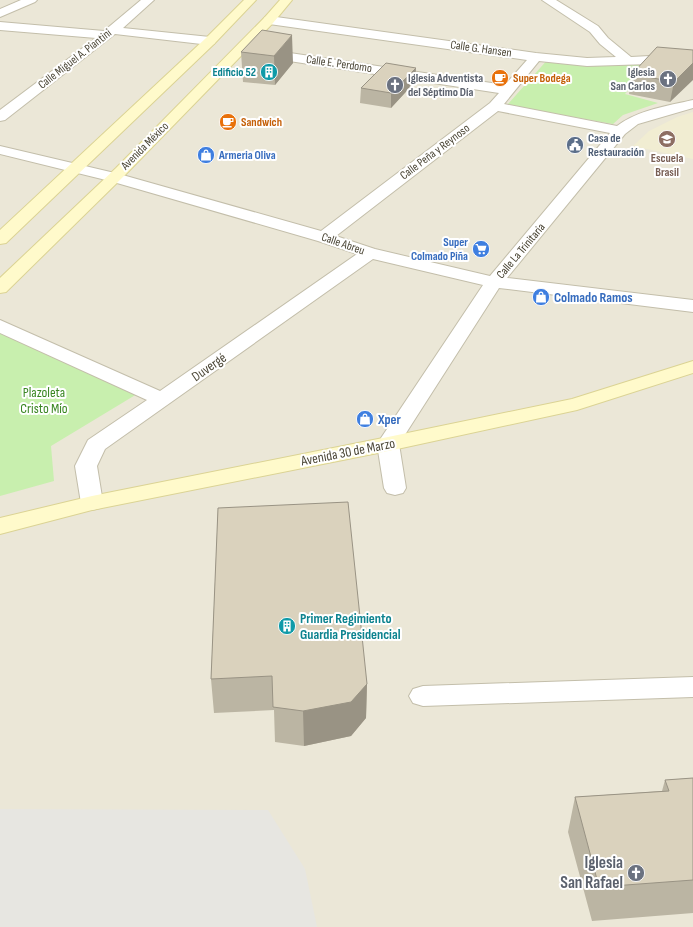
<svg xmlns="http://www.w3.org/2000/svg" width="693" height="927" font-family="'Sofia Sans Condensed',sans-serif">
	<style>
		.residential { fill: #ebe7d7 }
		.education { fill: #f1edd2 }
		.green { fill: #c8efae }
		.parking { fill: #e7e6e1 }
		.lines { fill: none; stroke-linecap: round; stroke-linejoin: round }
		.minor-casing { stroke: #c3beaa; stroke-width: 2 }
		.secondary-casing { stroke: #dbd394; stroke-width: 2 }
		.minor { fill: #fff; fill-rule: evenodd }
		.secondary { fill: #fffacb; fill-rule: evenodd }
		.wall { fill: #bbb5a3 }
		.shaded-wall { fill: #999384 }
		.building { fill: #dad2bd; stroke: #999384 }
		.labels { text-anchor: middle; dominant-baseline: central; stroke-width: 4; stroke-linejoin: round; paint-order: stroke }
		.far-street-label { font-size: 12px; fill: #4b4636; stroke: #fff }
		.far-culture-label { font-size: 12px; font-weight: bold; fill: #0d838f; stroke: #fff; text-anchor: end }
		.far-worship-label { font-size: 12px; font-weight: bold; fill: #5b616d; stroke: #fff; text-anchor: end }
		.far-food-label { font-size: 12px; font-weight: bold; fill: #c56008; stroke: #fff; text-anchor: start }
		.far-service-label { font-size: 12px; font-weight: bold; fill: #4e5e75; stroke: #fff; text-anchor: start }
		.far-shop-label { font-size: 12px; font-weight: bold; fill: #366cbe; stroke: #fff; text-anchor: start }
		.far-education-label { font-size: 12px; font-weight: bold; fill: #785e54; stroke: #fff }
		.shop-label { font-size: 14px; font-weight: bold; fill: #366cbe; stroke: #fff; text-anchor: start }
		.street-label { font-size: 14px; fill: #4b4636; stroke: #fff }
		.park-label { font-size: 14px; fill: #398621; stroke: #fff }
		.culture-label { font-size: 14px; font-weight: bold; fill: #0d838f; stroke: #fff; text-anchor: start }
		.near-worship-label { font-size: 17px; font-weight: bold; fill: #5b616d; stroke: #fff; text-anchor: end }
	</style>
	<rect width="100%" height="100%" fill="#f6f4e9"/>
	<path class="residential" d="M0,0H693V927H0Z"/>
	<path class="education" d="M693,112V159L633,146L649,131L677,117Z"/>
	<path class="green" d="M549,58L646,62L645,72L625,94L658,103L623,115L613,124L507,105Z
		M0,333L47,355L142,391L51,446L54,481L0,496Z"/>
	<path class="parking" d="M0,809L268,810L305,869L317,927H0Z"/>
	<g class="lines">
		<defs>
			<path id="minor" d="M21,0H37L35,2L0,17V9Z
				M141,0H154L123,28L210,37L214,38L216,41L214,44L210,45L115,34L5,120L0,121V110L96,38L0,30V22L104,31Z
				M542,0H556L598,26L608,38L631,57L650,56L693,61V69L650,64L587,66L539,61L504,104L617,126C638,110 667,106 693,100V108L638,124L625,134L507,278L693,300V312L499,288L399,444L406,488L403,493L395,495L387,493L384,488L377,444L483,285L373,259L105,449L97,466L103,503L100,508L92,510L84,508L81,503L75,466L88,440L147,400L0,333V320L160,391L357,254L318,241L110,181L0,154V146L119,174L321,231L490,103L499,93L263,57L259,56L257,53L259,50L263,49L505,85L527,60L269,24L265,23L263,20L265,17L269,16L536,53L587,58L616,57L600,44L590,32ZM498,111L610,133L490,276L375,249L336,236Z
				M693,677V697L423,706L413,703L409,696L413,689L423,686Z"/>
			<path id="secondary" d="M244,0H256L214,44L6,243L0,244V230L206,38Z
				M280,0H292L273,23L126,174L6,292L0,293V278L116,168L265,17Z
				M693,361V373L577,410L388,451L92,510L0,534V518L92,496L388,437L572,399Z"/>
		</defs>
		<use href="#minor" class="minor-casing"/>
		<use href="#secondary" class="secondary-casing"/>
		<use href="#minor" class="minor"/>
		<use href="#secondary" class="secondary"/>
	</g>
	<path class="wall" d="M262,30L293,63L275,85L243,82L241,52Z
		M693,50L670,102L629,94L632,74Z
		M415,82L391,108L360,103L361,88Z
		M218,508L367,684L366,718L351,736L304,746L275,742L274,710L214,713L211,679Z
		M693,778V913L592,921L568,832L575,797L662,791L665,780Z"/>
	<path class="shaded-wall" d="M292,35L293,63L275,85L274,56Z
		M693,63V80L670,102L674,82Z
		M416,68L415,82L391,108V93Z
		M367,684L366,718L351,736L304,746L303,711Z"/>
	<path class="building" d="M262,30L292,35L274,56L241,52Z
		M657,47L693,50V63L674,82L632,74Z
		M386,63L416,68L391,93L361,88Z
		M348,502L367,684L351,702L303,711L273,707L272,676L211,679L218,508Z
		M693,778V880L599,887L575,797L669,791L665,780Z"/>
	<defs>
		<symbol id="building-disc" viewBox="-11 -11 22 22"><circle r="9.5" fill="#0f9aa8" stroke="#fff"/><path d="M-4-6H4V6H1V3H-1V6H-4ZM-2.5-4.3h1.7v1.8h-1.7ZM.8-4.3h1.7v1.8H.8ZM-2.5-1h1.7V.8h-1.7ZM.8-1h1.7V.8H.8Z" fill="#fff"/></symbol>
		<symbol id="cafe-disc" viewBox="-11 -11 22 22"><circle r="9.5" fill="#e8710a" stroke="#fff"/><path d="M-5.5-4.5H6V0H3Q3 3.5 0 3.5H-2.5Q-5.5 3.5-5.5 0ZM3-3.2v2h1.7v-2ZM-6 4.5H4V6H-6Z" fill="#fff"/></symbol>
		<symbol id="church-disc" viewBox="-11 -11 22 22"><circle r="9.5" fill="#6b7280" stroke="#fff"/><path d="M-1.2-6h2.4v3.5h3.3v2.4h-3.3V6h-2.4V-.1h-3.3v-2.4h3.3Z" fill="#fff"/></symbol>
		<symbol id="school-disc" viewBox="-11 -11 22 22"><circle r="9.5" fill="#8d6e63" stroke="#fff"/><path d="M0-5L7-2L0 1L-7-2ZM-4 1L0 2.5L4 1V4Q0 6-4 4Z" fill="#fff"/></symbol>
		<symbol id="civic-disc" viewBox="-11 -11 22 22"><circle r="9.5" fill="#5c6f8a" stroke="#fff"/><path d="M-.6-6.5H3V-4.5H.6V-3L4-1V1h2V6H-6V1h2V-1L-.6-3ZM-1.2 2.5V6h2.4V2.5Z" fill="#fff"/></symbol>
		<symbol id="shop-disc" viewBox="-11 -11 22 22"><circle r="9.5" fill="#3f7fe0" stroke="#fff"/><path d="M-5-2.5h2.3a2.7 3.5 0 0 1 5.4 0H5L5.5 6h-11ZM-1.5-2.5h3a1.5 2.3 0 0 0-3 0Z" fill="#fff"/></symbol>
		<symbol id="supermarket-disc" viewBox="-11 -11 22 22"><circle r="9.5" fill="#3f7fe0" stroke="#fff"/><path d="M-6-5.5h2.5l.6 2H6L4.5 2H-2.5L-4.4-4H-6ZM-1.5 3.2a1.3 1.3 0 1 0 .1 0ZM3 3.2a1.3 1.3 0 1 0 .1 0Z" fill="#fff"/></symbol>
	</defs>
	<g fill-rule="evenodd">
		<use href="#building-disc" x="259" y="62" width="20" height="20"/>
		<use href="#cafe-disc" x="490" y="68" width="20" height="20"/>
		<use href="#church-disc" x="658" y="69" width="20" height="20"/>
		<use href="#church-disc" x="385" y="75" width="20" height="20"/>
		<use href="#cafe-disc" x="218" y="112" width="20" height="20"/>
		<use href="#school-disc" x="657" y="129" width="20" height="20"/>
		<use href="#civic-disc" x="565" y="135" width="20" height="20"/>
		<use href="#shop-disc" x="196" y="145" width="20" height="20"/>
		<use href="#supermarket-disc" x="471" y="239" width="20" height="20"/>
		<use href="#shop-disc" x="531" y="287" width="20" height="20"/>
		<use href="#shop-disc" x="355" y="409" width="20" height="20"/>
		<use href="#building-disc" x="277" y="616" width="20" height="20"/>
		<use href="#church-disc" x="626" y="863" width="20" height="20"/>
	</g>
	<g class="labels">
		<g class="far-street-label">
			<text transform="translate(481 49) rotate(8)">Calle G. Hansen</text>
			<text transform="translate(75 59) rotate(-38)">Calle Miguel A. Piantini</text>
			<text transform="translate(339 64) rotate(8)">Calle E. Perdomo</text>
			<text transform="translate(145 146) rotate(-45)">Avenida México</text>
			<text transform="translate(435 152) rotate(-37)">Calle Peña y Reynoso</text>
			<text transform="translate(343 244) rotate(19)">Calle Abreu</text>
			<text transform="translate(521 251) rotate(-50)">Calle La Trinitaria</text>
		</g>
		<g class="far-culture-label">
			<text x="256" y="72">Edificio 52</text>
		</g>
		<g class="far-worship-label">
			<text x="655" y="72">Iglesia<tspan x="655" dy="14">San Carlos</tspan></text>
			<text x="408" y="78" text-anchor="start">Iglesia Adventista<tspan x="408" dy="14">del Séptimo Día</tspan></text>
		</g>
		<g class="far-food-label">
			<text x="513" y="78">Super Bodega</text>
			<text x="241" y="122">Sandwich</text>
		</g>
		<g class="far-service-label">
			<text x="588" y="138">Casa de<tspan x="588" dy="14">Restauración</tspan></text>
		</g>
		<g class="far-shop-label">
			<text x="219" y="155">Armeria Oliva</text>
			<text x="468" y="242" text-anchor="end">Super<tspan x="468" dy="14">Colmado Piña</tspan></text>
		</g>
		<g class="far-education-label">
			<text x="667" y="158">Escuela<tspan x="667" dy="14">Brasil</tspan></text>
		</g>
		<g class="shop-label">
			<text x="554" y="297">Colmado Ramos</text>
			<text x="378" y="419">Xper</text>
		</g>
		<g class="street-label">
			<text transform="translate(209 367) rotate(-35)">Duvergé</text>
			<text transform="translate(348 452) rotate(-11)">Avenida 30 de Marzo</text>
		</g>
		<g class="park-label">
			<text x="44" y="392">Plazoleta<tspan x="44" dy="16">Cristo Mío</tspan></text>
		</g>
		<g class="culture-label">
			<text x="300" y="618">Primer Regimiento<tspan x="300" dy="16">Guardia Presidencial</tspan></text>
		</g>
		<g class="near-worship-label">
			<text x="623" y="863">Iglesia<tspan x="623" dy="20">San Rafael</tspan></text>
		</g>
	</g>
</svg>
